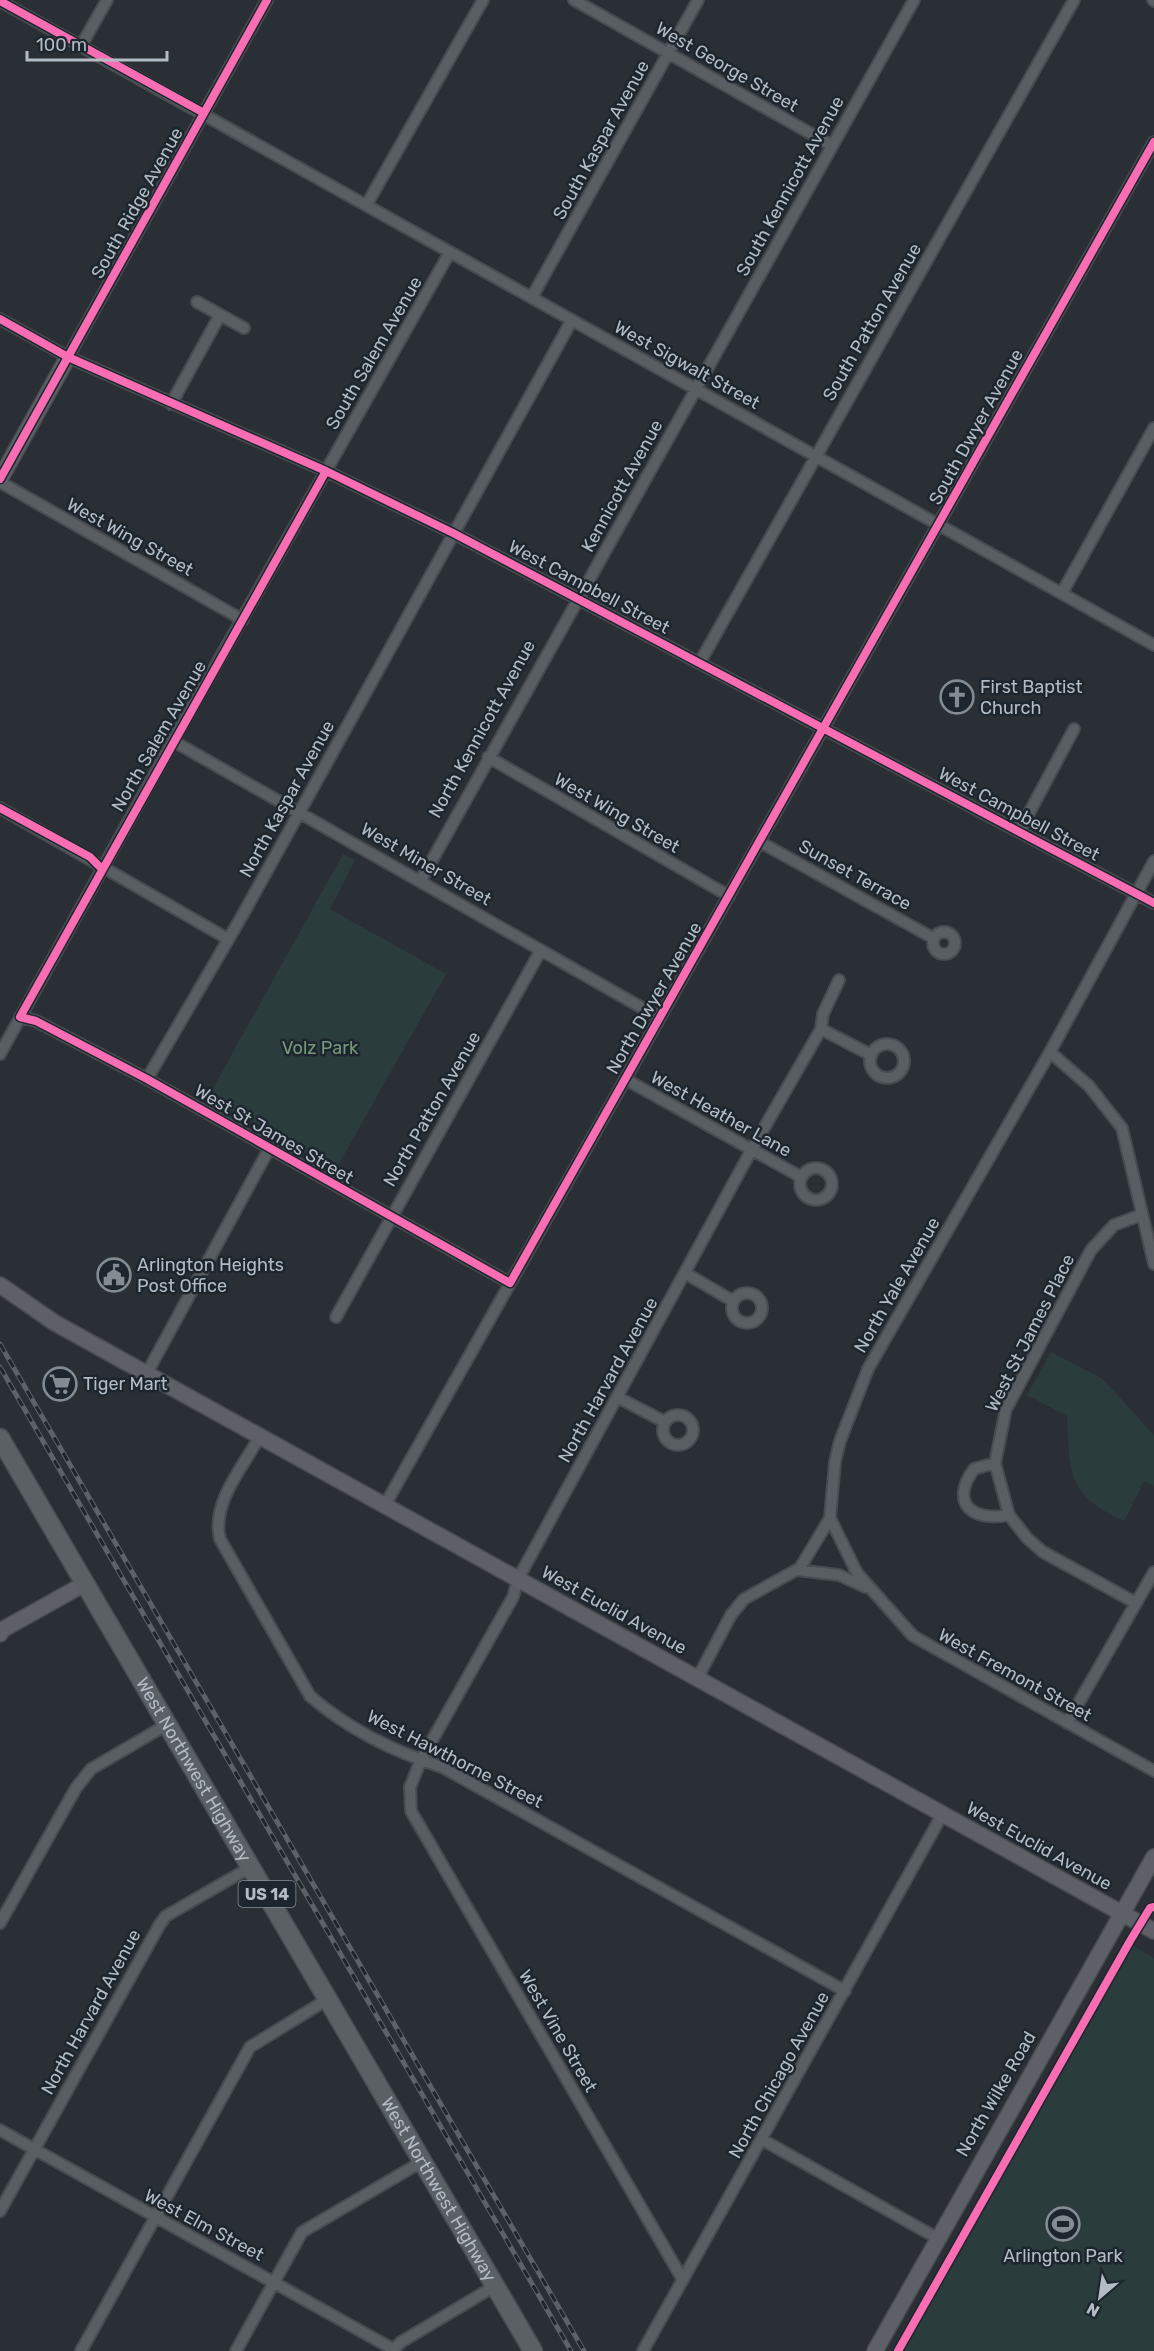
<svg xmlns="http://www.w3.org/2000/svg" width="1154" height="2351" font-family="Rubik,sans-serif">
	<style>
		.green { fill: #2a3c3b }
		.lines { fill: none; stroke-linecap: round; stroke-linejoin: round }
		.street-casing { stroke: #484b4f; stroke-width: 14 }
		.secondary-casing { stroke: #484b4f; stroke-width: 18 }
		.primary-casing { stroke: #474c51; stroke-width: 21 }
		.street { stroke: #595e63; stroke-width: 10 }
		.secondary { stroke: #5d6167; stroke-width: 15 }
		.primary { stroke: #5b6065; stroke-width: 18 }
		.rail-casing { stroke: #5d6266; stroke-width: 5 }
		.rail { stroke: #1d262e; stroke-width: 3; stroke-dasharray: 9; stroke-linecap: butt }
		.cycleway-casing { stroke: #1d262e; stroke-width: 11 }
		.cycleway { stroke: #f96db3; stroke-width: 8 }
		.labels { text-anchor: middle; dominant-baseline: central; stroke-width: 5; stroke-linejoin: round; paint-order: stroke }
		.shield { fill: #1d262e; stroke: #868f98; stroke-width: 1.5 }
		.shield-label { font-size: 16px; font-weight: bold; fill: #b3bcc5 }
		.street-label { font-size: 18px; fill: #b3bcc5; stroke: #1d262e }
		.poi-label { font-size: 18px; fill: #b3bcc5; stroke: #1d262e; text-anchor: start }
		.park-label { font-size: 18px; fill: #749978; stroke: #1d262e }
	</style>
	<rect width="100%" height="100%" fill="#2a2f35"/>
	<path class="green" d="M343,854L355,860L330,909L446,974L336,1169L208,1097Z
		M1051,1352L1103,1379L1154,1435V1486L1144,1481L1124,1521C1066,1495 1070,1472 1067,1416L1027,1395Z
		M1131,1945L1154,1958V2351H901Z"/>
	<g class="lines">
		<defs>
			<path id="street" d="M574,0L831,145
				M1153,0L1154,1
				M0,1L1154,645
				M81,46L107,0
				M367,204L483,0
				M532,297L698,0
				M197,302L244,328
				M0,319L68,357L326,471L453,533L1154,903
				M68,357L267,0
				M171,404L220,315
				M0,482L243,620
				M1062,593L1154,428
				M700,662L1074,0
				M173,741L660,1018
				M488,757L729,896
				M0,808L228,939
				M1020,830L1074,729
				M760,842L933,938
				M421,880L914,0
				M933 943a11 11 0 1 1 22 0a11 11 0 1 1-22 0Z
				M20,1017L36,1021L147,1079L510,1283
				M821,1029L871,1055
				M870 1061a17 17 0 1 1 34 0a17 17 0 1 1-34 0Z
				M1050,1052L1089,1086L1122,1128L1154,1264
				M0,1054L173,741L450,252
				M147,1079L242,916L572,320
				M625,1079L801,1177
				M800 1184a16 16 0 1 1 32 0a16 16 0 1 1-32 0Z
				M685,1273L733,1301
				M732 1308a15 15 0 1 1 30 0a15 15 0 1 1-30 0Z
				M336,1317L541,950
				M147,1373L269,1149
				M617,1397L665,1422
				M663 1430a15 15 0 1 1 30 0a15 15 0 1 1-30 0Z
				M260,1436C243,1467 211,1503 220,1539L310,1696C348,1729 395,1752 442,1767L845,1991
				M995,1463L974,1469C949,1504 973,1522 1009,1515
				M385,1505L1154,142
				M830,1518L857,1573L913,1636L1154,1771
				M797,1570L839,1575L865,1587
				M1136,1603L1043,1552L1027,1538L1009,1515L995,1463L1006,1409L1091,1250L1114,1225L1141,1215
				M697,1679L731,1615L744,1599L800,1568L830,1518L835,1462L840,1441L868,1369L1050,1052L1154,861
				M1067,1723L1154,1572
				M0,1923L76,1788L91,1769L168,1724
				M0,2130L393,2349
				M763,2140L937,2238
				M0,2211L160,1924L166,1916L251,1867
				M683,2280L411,1811L410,1787L421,1760L513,1597L518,1579L752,1149L821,1029L823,1014L839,980
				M81,2351L250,2047L328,1999
				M236,2351L302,2232L423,2161
				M392,2351L401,2342L495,2286
				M643,2351L942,1815"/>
			<path id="secondary" d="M0,479L68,357
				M0,1285L55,1323L1154,1931
				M0,1634L2,1630L86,1583
				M875,2351L1154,1857"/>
			<g id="primary">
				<path id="s1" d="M0,1438L533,2351"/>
			</g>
		</defs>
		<use href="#street" class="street-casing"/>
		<use href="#secondary" class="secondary-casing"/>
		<use href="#primary" class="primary-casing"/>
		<use href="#street" class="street"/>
		<use href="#secondary" class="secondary"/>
		<use href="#primary" class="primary"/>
		<defs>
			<path id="rail" d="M0,1344L584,2351
				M0,1367L571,2351"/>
		</defs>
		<use href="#rail" class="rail-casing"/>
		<use href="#rail" class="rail"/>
		<defs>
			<path id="cycleway" d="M0,1L204,113
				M0,319L68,357L326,471L453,533L1154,903
				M326,471L20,1017L36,1021L147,1079L510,1283L1154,142
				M0,479L267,0
				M0,808L90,857L102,869
				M898,2351L1130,1941L1150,1908L1154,1907"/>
		</defs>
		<use href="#cycleway" class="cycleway-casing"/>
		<use href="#cycleway" class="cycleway"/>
	</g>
	<defs>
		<symbol id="church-ring" viewBox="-11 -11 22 22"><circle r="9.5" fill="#1d262e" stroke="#838b93" stroke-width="1.5"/><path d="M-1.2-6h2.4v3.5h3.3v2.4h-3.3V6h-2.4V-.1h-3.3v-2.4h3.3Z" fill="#838b93"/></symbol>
		<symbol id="civic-ring" viewBox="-11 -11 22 22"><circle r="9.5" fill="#1d262e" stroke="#838b93" stroke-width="1.5"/><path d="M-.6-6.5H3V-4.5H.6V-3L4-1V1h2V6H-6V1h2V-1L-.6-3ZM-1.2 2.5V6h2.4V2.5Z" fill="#838b93"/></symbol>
		<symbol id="supermarket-ring" viewBox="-11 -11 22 22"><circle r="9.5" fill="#1d262e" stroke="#838b93" stroke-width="1.5"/><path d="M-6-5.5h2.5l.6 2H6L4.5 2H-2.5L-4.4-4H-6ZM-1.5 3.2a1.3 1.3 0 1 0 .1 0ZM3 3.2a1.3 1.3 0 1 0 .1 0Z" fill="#838b93"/></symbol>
		<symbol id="stadium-ring" viewBox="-11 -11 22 22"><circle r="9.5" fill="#1d262e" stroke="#838b93" stroke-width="1.5"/><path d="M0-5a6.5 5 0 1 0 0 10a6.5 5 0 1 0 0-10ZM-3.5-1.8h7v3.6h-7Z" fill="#838b93"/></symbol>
	</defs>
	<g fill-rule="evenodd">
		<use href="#church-ring" x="938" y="678" width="38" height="38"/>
		<use href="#civic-ring" x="95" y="1256" width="38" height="38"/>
		<use href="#supermarket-ring" x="41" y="1365" width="38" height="38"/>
		<use href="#stadium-ring" x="1044" y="2205" width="38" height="38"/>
	</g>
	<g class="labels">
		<rect class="shield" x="238.5" y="1881" width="57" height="26" rx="4.5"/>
		<g class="shield-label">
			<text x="267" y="1894">US 14</text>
		</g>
		<g class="street-label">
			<text transform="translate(727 67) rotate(30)">West George Street</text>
			<text transform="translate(601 140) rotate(-61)">South Kaspar Avenue</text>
			<text transform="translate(790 186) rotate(-61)">South Kennicott Avenue</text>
			<text transform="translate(137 203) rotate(-61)">South Ridge Avenue</text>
			<text transform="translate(872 322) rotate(-60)">South Patton Avenue</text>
			<text transform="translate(374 353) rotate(-60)">South Salem Avenue</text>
			<text transform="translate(687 365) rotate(29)">West Sigwalt Street</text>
			<text transform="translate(976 427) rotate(-61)">South Dwyer Avenue</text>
			<text transform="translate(622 486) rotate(-61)">Kennicott Avenue</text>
			<text transform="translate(130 537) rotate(29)">West Wing Street</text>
			<text transform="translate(589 587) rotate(28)">West Campbell Street</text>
			<text transform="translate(482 729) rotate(-61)">North Kennicott Avenue</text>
			<text transform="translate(159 736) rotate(-60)">North Salem Avenue</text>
			<text transform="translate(287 799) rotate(-61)">North Kaspar Avenue</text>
			<text transform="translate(617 813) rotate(30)">West Wing Street</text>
			<text transform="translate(1019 814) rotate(28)">West Campbell Street</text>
			<text transform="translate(426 864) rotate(30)">West Miner Street</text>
			<text transform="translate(855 875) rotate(29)">Sunset Terrace</text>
			<text transform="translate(654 998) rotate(-60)">North Dwyer Avenue</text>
			<text transform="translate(432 1109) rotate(-60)">North Patton Avenue</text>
			<text transform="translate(721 1114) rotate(29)">West Heather Lane</text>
			<text transform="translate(274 1134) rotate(30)">West St James Street</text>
			<text transform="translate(897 1285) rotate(-60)">North Yale Avenue</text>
			<text transform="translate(1030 1333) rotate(-63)">West St James Place</text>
			<text transform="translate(608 1380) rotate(-61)">North Harvard Avenue</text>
			<text transform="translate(614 1610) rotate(29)">West Euclid Avenue</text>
			<text transform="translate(1015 1675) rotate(29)">West Fremont Street</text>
			<text transform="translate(455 1759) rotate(27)">West Hawthorne Street</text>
			<text stroke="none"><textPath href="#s1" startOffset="384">West Northwest Highway</textPath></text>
			<text transform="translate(1039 1846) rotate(29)">West Euclid Avenue</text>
			<text transform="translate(91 2012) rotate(-61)">North Harvard Avenue</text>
			<text transform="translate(558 2031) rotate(60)">West Vine Street</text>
			<text transform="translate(779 2075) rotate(-61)">North Chicago Avenue</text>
			<text transform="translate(996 2094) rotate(-60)">North Wilke Road</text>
			<text stroke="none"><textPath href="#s1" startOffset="870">West Northwest Highway</textPath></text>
			<text transform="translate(204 2225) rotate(28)">West Elm Street</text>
		</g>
		<g class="poi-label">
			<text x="980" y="687">First Baptist<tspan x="980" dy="21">Church</tspan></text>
			<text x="137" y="1265">Arlington Heights<tspan x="137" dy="21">Post Office</tspan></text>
			<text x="83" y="1384">Tiger Mart</text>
			<text x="1063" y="2256" text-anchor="middle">Arlington Park</text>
		</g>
		<g class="park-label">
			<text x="320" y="1048">Volz Park</text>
		</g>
	</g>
	<g transform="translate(1100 2297) rotate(209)" stroke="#1d262e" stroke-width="4.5" paint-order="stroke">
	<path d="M0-4.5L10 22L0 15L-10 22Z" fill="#b3bcc5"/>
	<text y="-9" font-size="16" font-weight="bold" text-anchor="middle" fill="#b3bcc5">N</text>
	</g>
	<path d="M27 51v9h140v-9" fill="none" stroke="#b3bcc5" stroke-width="3"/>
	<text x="36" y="51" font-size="18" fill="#b3bcc5" stroke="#1d262e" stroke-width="4.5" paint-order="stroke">100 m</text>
</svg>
